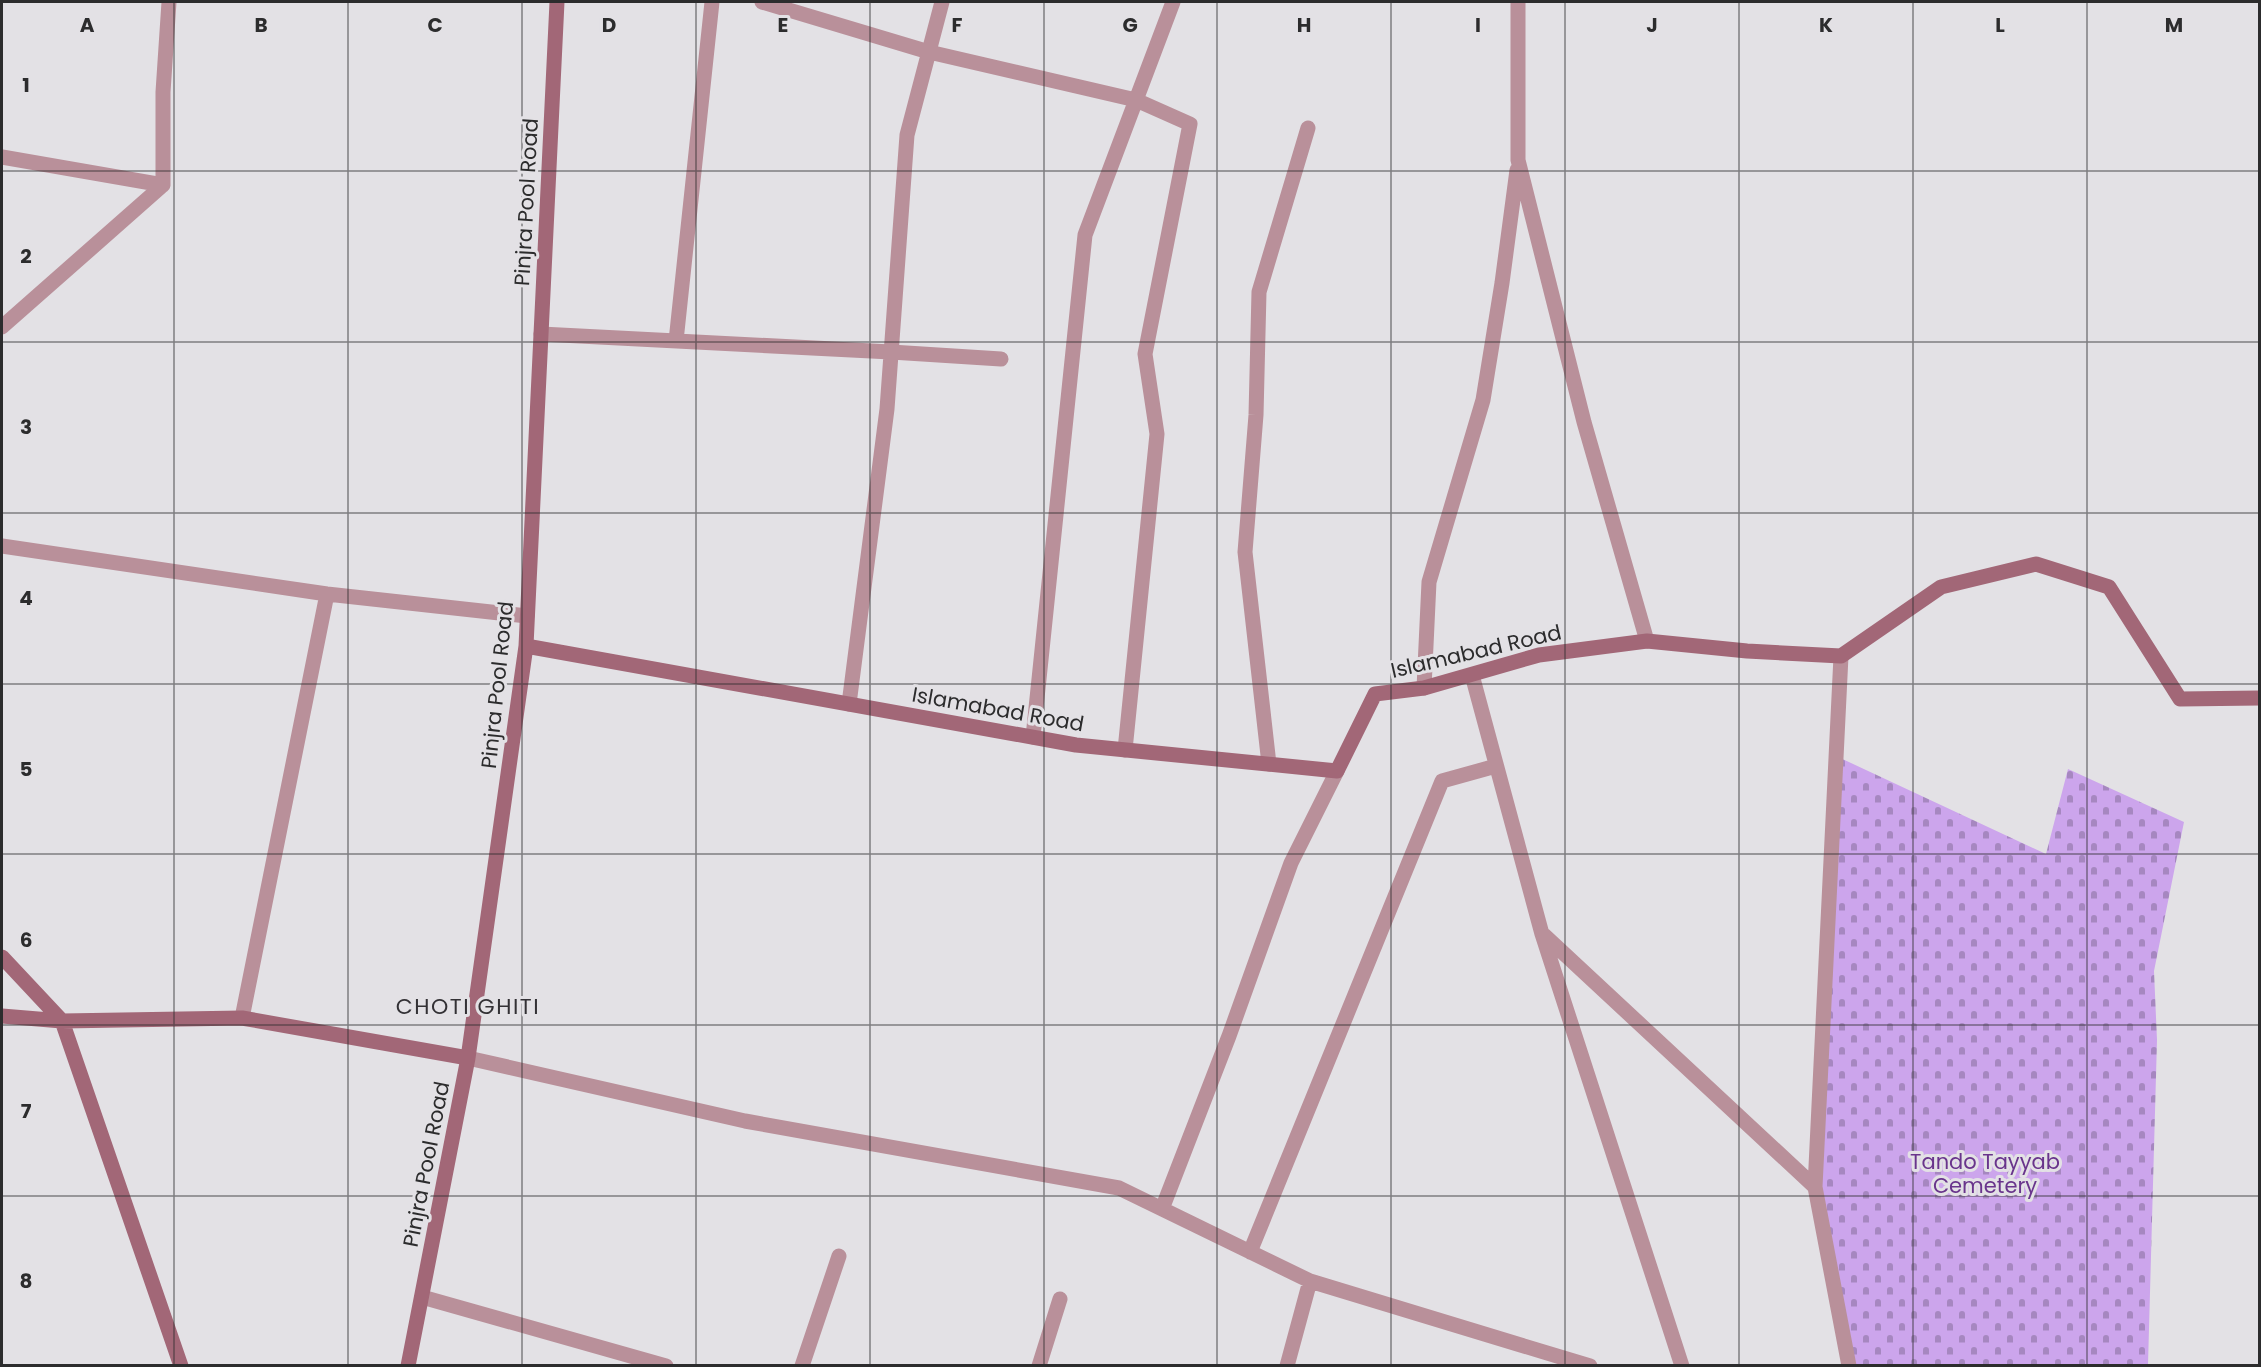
<svg xmlns="http://www.w3.org/2000/svg" width="2261" height="1367" font-family="Poppins,sans-serif">
	<style>
		.cemetery { fill: url(#cemetery-stones) }
		.lines { fill: none; stroke-linecap: round; stroke-linejoin: round }
		.street { stroke: #b9909a; stroke-width: 15 }
		.secondary { stroke: #a26777; stroke-width: 15 }
		.grid { fill: none; stroke: #2c2c2d; stroke-width: 1.5; stroke-opacity: 0.55 }
		.labels { text-anchor: middle; dominant-baseline: central; stroke-width: 6; stroke-linejoin: round; paint-order: stroke }
		.street-label { font-size: 21px; fill: #2c2c2d; stroke: #e3e1e5 }
		.park-label { font-size: 21px; fill: #69348c; stroke: #e3e1e5 }
		.neighbourhood-label { font-size: 22px; letter-spacing: 1.5px; fill: #333135; stroke: #e3e1e5 }
		.grid-label { font-size: 20px; text-anchor: middle; font-weight: bold; fill: #2c2c2d; stroke: #e3e1e5; stroke-width: 6; stroke-linejoin: round; paint-order: stroke }
	</style>
	<defs>
		<pattern id="cemetery-stones" width="16" height="16" patternUnits="userSpaceOnUse" patternTransform="scale(1.5)"><rect width="16" height="16" fill="#cca5ec"/><path d="M2 7V4a2 2 0 0 1 4 0v3zM10 15v-3a2 2 0 0 1 4 0v3z" fill="#a687c0"/></pattern>
	</defs>
	<rect width="100%" height="100%" fill="#e3e1e5"/>
	<path class="cemetery" d="M1836,756L2046,854L2068,769L2184,822L2154,971L2157,1040L2148,1365H1852L1815,1187Z"/>
	<g class="lines">
		<path class="street" d="M762,2L929,52L1136,100L1190,124L1145,354L1157,434L1125,750
			M1518,2V160L1584,422L1647,641
			M2,157L163,185
			M2,327L163,185V92L169,2
			M541,334L891,352L1001,359
			M676,341L712,2
			M2,546L327,594L527,616
			M1472,675L1542,934L1682,1366
			M1424,688L1429,582L1483,400L1502,283L1517,170
			M849,704L887,409L907,135L942,2
			M1033,737L1085,235L1173,2
			M1269,764L1245,552L1256,415L1259,292L1308,128
			M1544,935L1815,1187L1849,1366
			M242,1018L327,594
			M468,1058L745,1121L1119,1188L1310,1281L1287,1366
			M1815,1187L1841,656
			M1162,1209L1229,1036L1291,863L1337,771
			M1250,1252L1442,781L1496,766
			M1310,1281L1590,1366
			M422,1297L666,1366
			M802,1366L839,1256
			M1039,1366L1060,1299"/>
		<path class="secondary" d="M526,646L1076,745L1337,771L1375,694L1424,688L1539,655L1647,641L1747,651L1841,656L1941,587L2036,564L2109,587L2180,699L2260,698
			M2,957L62,1021L181,1366
			M2,1016L62,1021L242,1018L468,1058
			M408,1366L468,1058L526,646L557,2"/>
	</g>
	<path class="grid" d="M174,2V1366M348,2V1366M522,2V1366M696,2V1366M870,2V1366M1044,2V1366M1217,2V1366M1391,2V1366M1565,2V1366M1739,2V1366M1913,2V1366M2087,2V1366M2,171H2260M2,342H2260M2,513H2260M2,684H2260M2,854H2260M2,1025H2260M2,1196H2260"/>
	<g class="labels">
		<g class="street-label">
			<text transform="translate(526 202) rotate(-87)">Pinjra Pool Road</text>
			<text transform="translate(1476 651) rotate(-13)">Islamabad Road</text>
			<text transform="translate(497 685) rotate(-84)">Pinjra Pool Road</text>
			<text transform="translate(998 709) rotate(10)">Islamabad Road</text>
			<text transform="translate(426 1164) rotate(-79)">Pinjra Pool Road</text>
		</g>
		<g class="park-label">
			<text x="1985" y="1161">Tando Tayyab<tspan x="1985" dy="24">Cemetery</tspan></text>
		</g>
		<g class="neighbourhood-label">
			<text x="468" y="1006">CHOTI GHITI</text>
		</g>
	</g>
	<g class="grid-label">
		<text x="87" y="32">A</text>
		<text x="261" y="32">B</text>
		<text x="435" y="32">C</text>
		<text x="609" y="32">D</text>
		<text x="783" y="32">E</text>
		<text x="957" y="32">F</text>
		<text x="1130" y="32">G</text>
		<text x="1304" y="32">H</text>
		<text x="1478" y="32">I</text>
		<text x="1652" y="32">J</text>
		<text x="1826" y="32">K</text>
		<text x="2000" y="32">L</text>
		<text x="2174" y="32">M</text>
		<text x="26" y="92">1</text>
		<text x="26" y="263">2</text>
		<text x="26" y="434">3</text>
		<text x="26" y="605">4</text>
		<text x="26" y="776">5</text>
		<text x="26" y="947">6</text>
		<text x="26" y="1118">7</text>
		<text x="26" y="1288">8</text>
	</g>
	<rect width="2261" height="1367" fill="none" stroke="#2c2c2d" stroke-width="6"/>
</svg>
